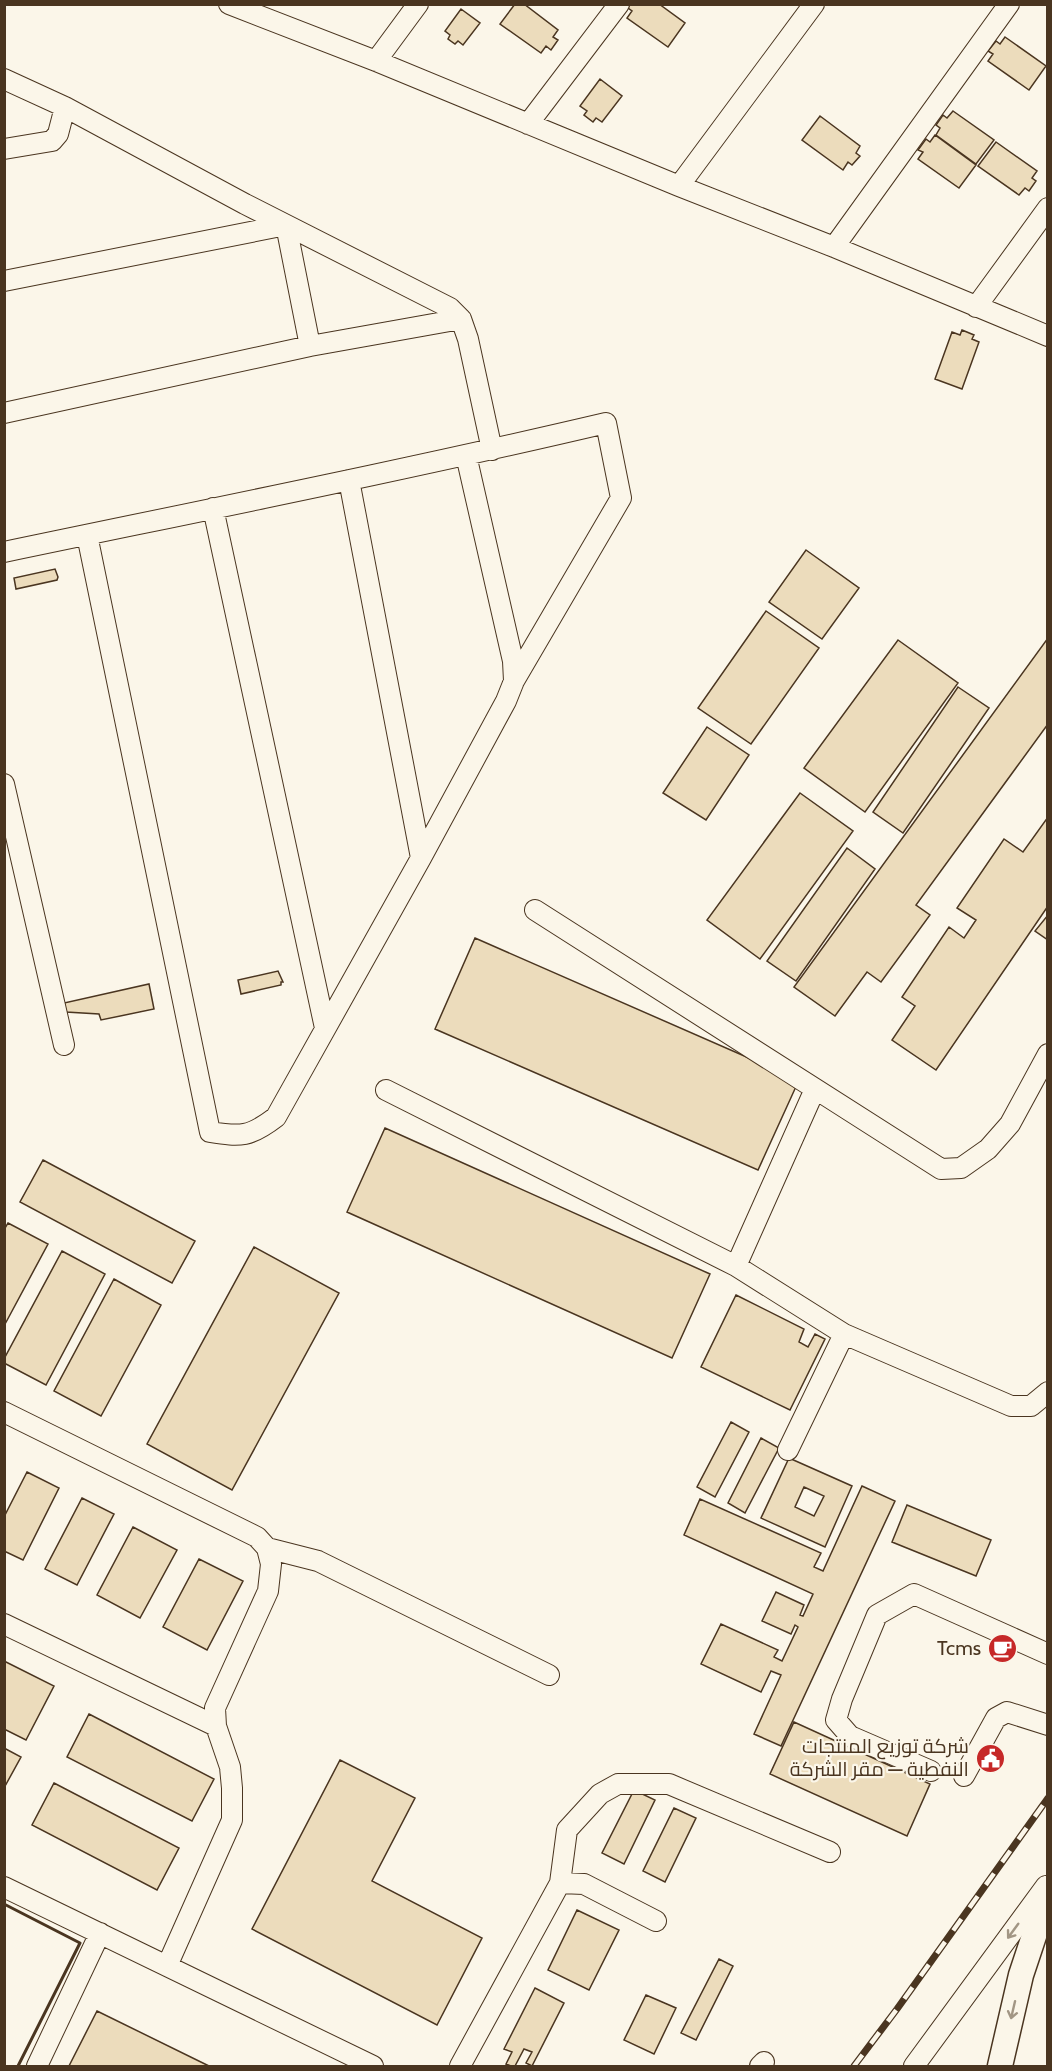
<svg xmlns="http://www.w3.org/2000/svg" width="1052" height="2071" font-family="Cabin,Cairo,sans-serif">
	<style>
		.building { fill: #ecdcbc; stroke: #4a3520; stroke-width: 1.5; fill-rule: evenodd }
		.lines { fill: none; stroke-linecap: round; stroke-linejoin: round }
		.minor-casing { stroke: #4a3520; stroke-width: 22 }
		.major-casing { stroke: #4a3520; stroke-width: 27 }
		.minor { stroke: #fbf6e9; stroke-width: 20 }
		.major { stroke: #fbf6e9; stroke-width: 24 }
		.rail-casing { stroke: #4a3520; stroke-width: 7 }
		.rail { stroke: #fbf6e9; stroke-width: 4.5; stroke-dasharray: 14; stroke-linecap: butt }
		.wall { stroke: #4a3520; stroke-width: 3 }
		.oneway { stroke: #a29684 }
		.labels { text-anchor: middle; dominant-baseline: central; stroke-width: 4.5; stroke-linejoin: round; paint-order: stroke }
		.poi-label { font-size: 20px; fill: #4a3520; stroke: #fbf6e9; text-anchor: end }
	</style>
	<rect width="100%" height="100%" fill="#fbf6e9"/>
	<path class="building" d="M515,4H524L558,30L553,37L558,40L551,50L546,46L541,53L500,24Z
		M630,4H659L685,23L668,47L627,18L632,11L628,8Z
		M461,9L480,23L463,45L458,41L455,44L448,39L450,35L445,31Z
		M1005,37L1046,66L1029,90L988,61L993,54L988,51L996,41L1000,44Z
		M600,79L622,96L602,122L596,118L593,122L584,115L587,111L580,106Z
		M953,111L994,140L976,164L936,135L940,128L936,125L943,115L947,118Z
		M820,116L860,146L856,153L860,156L852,165L848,162L843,170L802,140Z
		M935,135L976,165L959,188L918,159L923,152L918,150L926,139L930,142Z
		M996,142L1037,171L1032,178L1036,181L1029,191L1025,188L1019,195L978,166Z
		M962,330L974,335L972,339L979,342L962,389L935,379L952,332L960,335Z
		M806,550L859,588L822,639L769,602Z
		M55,569L58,577L57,580L16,589L14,578Z
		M766,611L819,648L751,744L698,708Z
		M1048,638V724L916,905L930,915L881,982L867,972L835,1016L794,987Z
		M898,640L958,683L865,812L804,768Z
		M958,687L989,708L903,833L873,812Z
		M707,727L749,755L706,820L663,793Z
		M800,793L853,831L760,959L707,920Z
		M1048,817V906L936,1070L892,1040L915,1006L902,997L949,927L964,938L976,920L957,908L1004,839L1023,852Z
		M847,848L875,869L796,981L767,961Z
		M1048,915V940L1035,931Z
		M475,938L799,1080L758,1170L435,1029Z
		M278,971L283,982H281V985L241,994L238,980Z
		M149,984L154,1009L101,1020L99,1014L66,1012L64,1003Z
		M385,1128L710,1274L672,1358L347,1212Z
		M43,1160L195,1241L172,1283L20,1202Z
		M8,1223L48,1244L4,1326V1230Z
		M254,1247L339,1293L232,1490L147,1444Z
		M62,1251L105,1274L46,1385L4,1363V1359Z
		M114,1279L161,1305L101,1416L54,1391Z
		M736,1295L804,1329L799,1342L808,1347L815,1334L825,1339L790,1410L701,1367Z
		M731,1422L749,1432L715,1497L697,1487Z
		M761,1438L779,1448L745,1513L728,1503Z
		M789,1458L852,1486L825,1547L761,1518ZM804,1487L824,1496L814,1516L795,1507Z
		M27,1472L59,1488L23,1560L4,1551V1517Z
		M862,1486L895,1501L781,1746L754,1734L781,1675L771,1671L761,1692L701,1664L721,1624L778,1650L774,1657L782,1661L798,1627L795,1625L791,1634L762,1621L776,1592L804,1605L800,1615L803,1616L813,1594L684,1535L700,1499L821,1553L814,1567L823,1571Z
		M82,1498L114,1514L77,1585L45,1569Z
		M907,1505L991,1540L976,1576L892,1542Z
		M133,1527L177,1550L140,1618L97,1595Z
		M199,1559L243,1581L207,1650L163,1627Z
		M4,1661L54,1686L26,1740L4,1729Z
		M89,1714L214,1779L192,1821L67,1757Z
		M794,1722L930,1784L907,1836L770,1774Z
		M4,1748L21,1757L4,1788Z
		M340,1760L415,1798L372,1881L482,1938L437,2025L252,1929Z
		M54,1783L179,1848L157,1890L32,1825Z
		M634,1790L655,1800L624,1864L602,1853Z
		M674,1808L696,1818L665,1882L643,1871Z
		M577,1910L619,1930L589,1990L548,1970Z
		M719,1959L733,1966L696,2040L681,2033Z
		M535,1988L564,2003L532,2066L526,2063L532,2052L524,2049L515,2066H511L506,2064L512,2052L504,2049Z
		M646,1995L676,2008L654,2054L624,2040Z
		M97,2011L209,2066H69Z"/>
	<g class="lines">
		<defs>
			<path id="minor" d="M229,4L376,61L679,186L834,247L1048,336
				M376,61L418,4
				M4,79L65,107L245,204L450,308L461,319L468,339L492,450
				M528,124L619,4
				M4,149L52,141L58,134L65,107
				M679,186L814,4
				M834,247L1009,4
				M4,281L286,225L310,346
				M976,307L1048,208
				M4,413L310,346L461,319
				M466,455L513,661L514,681
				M349,480L421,858
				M213,508L325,1028
				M4,552C205,510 406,470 606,423L621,498L514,681L506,701L421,858L276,1117C250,1137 241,1137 210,1132L87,535
				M4,784L64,1045
				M535,910L941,1169L961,1168L988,1149L1010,1124L1048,1054
				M386,1090L736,1266L844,1334L1011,1406H1031L1048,1392
				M736,1266L815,1089
				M4,1412L257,1537L267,1548L271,1564L268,1591L215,1708L216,1726L230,1767L232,1788V1820L167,1966
				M788,1450L844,1334
				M267,1548L318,1561L549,1675
				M4,1624L216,1726
				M931,1771L850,1736L836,1720L842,1699L877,1615L914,1594L1048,1654
				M964,1776L996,1718L1007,1712L1048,1725
				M560,1883L567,1830L600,1794L618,1784H669L830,1852
				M4,1887L373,2066
				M37,2066L100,1933
				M460,2066L560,1883L584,1884L656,1921
				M760,2066L764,2062
				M914,2066L1046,1886"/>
			<path id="major" d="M1000,2066L1021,1975L1048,1894"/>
		</defs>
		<use href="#minor" class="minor-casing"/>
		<use href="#major" class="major-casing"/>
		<use href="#minor" class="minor"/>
		<use href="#major" class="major"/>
		<defs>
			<path id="rail" d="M854,2066L897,2009L1048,1798"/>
		</defs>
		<use href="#rail" class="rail-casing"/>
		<use href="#rail" class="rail"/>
		<path class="wall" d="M4,1904L80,1943L18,2066"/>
	</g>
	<defs><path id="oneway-shaft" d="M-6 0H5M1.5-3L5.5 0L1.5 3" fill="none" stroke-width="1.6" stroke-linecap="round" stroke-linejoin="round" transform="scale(1.5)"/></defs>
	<g class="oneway">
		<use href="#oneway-shaft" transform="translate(1013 1931) rotate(126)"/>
		<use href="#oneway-shaft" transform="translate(1013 2010) rotate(103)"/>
	</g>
	<defs>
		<symbol id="cafe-disc" viewBox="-11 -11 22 22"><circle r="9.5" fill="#c62828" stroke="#fbf6e9"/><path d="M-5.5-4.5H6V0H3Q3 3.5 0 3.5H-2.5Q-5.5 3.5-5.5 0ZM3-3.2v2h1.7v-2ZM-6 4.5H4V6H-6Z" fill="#fff"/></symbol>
		<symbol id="civic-disc" viewBox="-11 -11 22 22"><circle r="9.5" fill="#c62828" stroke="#fbf6e9"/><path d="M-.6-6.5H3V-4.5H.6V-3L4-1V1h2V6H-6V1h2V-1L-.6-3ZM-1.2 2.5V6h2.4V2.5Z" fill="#fff"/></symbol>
	</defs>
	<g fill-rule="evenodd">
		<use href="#cafe-disc" x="986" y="1632" width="33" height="33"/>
		<use href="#civic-disc" x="974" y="1742" width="33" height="33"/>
	</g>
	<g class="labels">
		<g class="poi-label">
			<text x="981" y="1648">Tcms</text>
			<text x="969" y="1746">شركة توزيع المنتجات<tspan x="969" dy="23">النفطية — مقر الشركة</tspan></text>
		</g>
	</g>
	<rect width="1052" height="2071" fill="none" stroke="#4a3520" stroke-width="12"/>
</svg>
